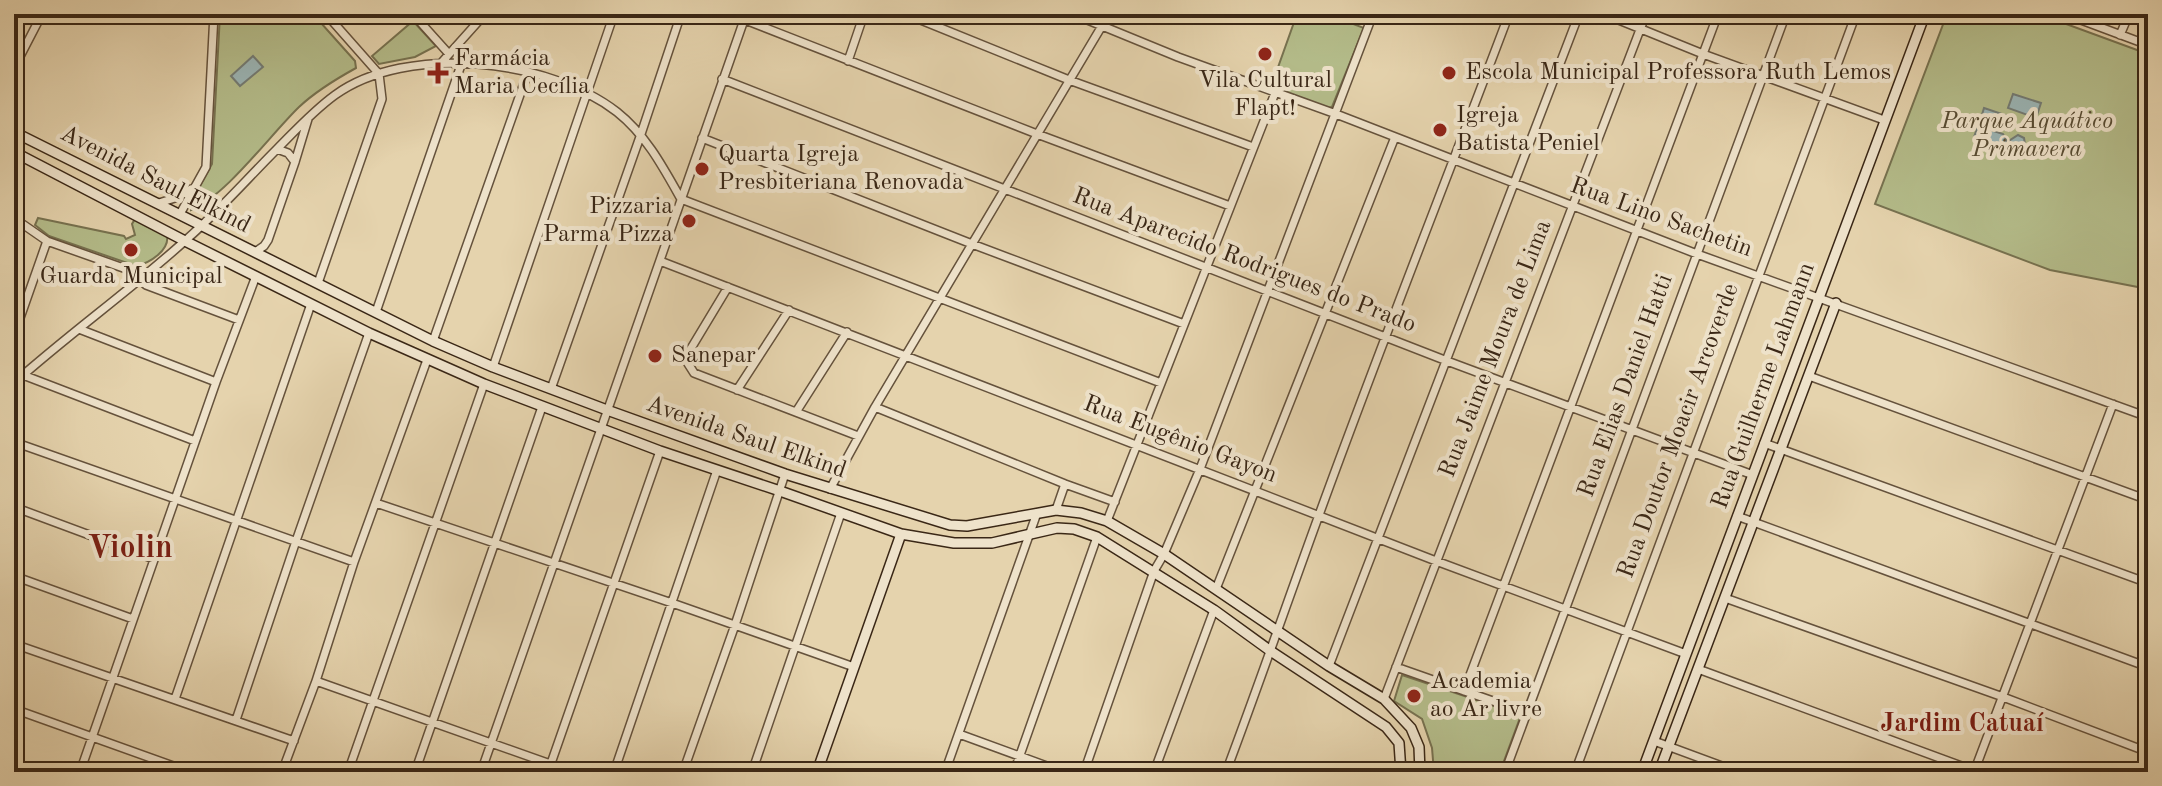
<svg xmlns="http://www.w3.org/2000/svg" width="2162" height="786" font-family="'Old Standard TT',serif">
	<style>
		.green { fill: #b4bc8a; stroke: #777250; stroke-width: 2 }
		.water { fill: #9bb5b5; stroke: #747c75; stroke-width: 2 }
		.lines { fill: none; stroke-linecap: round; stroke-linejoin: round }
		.street-casing { stroke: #65523c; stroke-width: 10 }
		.secondary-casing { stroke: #3a2716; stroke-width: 12 }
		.street { stroke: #eee2ca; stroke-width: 7 }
		.secondary { stroke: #eee2ca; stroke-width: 9 }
		.poi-dot { fill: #8f2418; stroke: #eee2ca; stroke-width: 3 }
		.labels { text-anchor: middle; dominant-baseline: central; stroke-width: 8; stroke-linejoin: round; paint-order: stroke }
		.poi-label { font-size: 24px; fill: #3a2716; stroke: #eee2ca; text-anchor: start }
		.park-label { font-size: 24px; font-style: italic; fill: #584c33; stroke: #eee2ca }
		.street-label { font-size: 24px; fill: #3a2716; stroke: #eee2ca }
		.neighbourhood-label { font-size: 26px; font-weight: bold; fill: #7a1f14; stroke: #eee2ca }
		.district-label { font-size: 32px; font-weight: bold; fill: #7a1f14; stroke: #eee2ca }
	</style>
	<rect width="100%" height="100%" fill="#e5d3ad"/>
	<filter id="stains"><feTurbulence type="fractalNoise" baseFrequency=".0025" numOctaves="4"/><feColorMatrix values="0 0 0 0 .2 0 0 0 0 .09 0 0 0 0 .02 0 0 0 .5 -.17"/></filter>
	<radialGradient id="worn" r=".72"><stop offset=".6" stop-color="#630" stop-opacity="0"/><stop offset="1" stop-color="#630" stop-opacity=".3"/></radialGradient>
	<path class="green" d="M220,14H313L355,61L356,68C336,79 316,91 299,107C270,135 226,196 191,210V201L212,164Z
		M1297,14H1327L1364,28L1332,107L1325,109L1271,87Z
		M1947,14H2039L2148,54V289L2050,270L1875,204Z
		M413,21L436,46L415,57L379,64L372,56Z
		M38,218L124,236L126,239L135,235L132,224L135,219L167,235C170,250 150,263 136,266L49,236L35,225Z
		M1402,675L1521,715L1500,772H1434L1432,748L1422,719L1394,701Z"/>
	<path class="water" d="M253,56L263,67L240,86L231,76Z
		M2013,94L2041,103L2036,118L2008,108Z
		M1984,108L2014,118L2009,131L1980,121Z
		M1978,126L2003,134L2007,142L2018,135L2024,138L2026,150L2019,157L1976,142L1974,137Z"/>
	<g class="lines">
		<defs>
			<path id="street" d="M413,14L449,54
				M730,14L1037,134L1230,206
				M906,14L1069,80L1253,147
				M1073,14L1178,57L1336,114L1697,254L2148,417
				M1604,14L1703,54L1884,120
				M2065,14L2148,45
				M2120,35L2129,14
				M848,61L864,14
				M442,62L485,14
				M14,68L42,14
				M722,79L1447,361L1753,475
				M702,138L972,244L1184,324
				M277,149L288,153L295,162
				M681,199L1161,383
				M159,203L178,197L191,189
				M180,214L206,167L214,14
				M14,216L21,223L47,241L129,270L146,285L239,320
				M255,252L264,246L268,240L295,162L308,119
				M660,261L1436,561L1686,654
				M318,283L382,99L379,74L326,14
				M728,287L687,355V362L694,373L858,436
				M376,312L461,65
				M79,329L216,382
				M14,335L47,241
				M433,341L528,72
				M14,367L23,375L195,441
				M493,367L614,14
				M1809,376L2148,500
				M14,383C70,333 132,289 187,239C219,211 247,179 277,149C296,130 313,111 335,95C407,43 549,59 617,112C646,135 663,167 681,199
				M551,389L641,134L681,14
				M737,390L789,310
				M875,407L1065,484L1115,502
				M796,412L847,332
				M14,442L354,562
				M1764,443L2148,583
				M830,489L875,407L1109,14
				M376,503L672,603L854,667
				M14,507L154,559
				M1056,510L1065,484
				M1737,516L2148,667
				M1107,521L1275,93
				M14,576L133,619
				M1216,589L1395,137
				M1725,598L2003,697L2148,752
				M14,644L294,741
				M1329,666L1579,14
				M1396,667L1527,713
				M1698,669L1975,771
				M316,681L573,772
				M1464,691L1718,14
				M175,699L311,304
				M1384,699L1646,14
				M14,709L190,772
				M236,720L296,541L369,333
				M959,734L1063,772
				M1654,741L1738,772
				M80,772L216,382L256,276
				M282,772L316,681L354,562L427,360
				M348,772L484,384
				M415,772L542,407
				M481,772L744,20
				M548,772L660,451
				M614,772L717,470
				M683,772L735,625L785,474
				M752,772L841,513
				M945,772L1037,513
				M1014,772L1097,537
				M1084,772L1154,571L1164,554L1200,469L1373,14
				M1154,772L1214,610
				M1226,772C1258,687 1288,600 1319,515C1380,347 1446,181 1509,14
				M1505,772L1786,14
				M1575,772L1856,14
				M1974,772L2113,404"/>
			<path id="secondary" d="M14,132L433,341L493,367L607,410L785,474L950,525L967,526L1056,510L1081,513L1107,521L1164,554L1329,666L1384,699L1411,728L1419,747L1420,772
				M14,152L185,241L369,333L484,384L660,451L780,491L901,534L954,543H992L1057,528L1074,529L1097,537L1214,610L1272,652L1386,727L1399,743L1401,772
				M817,772L901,534
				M1642,772L1925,14
				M1659,772L1836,303"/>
		</defs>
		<use href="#street" class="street-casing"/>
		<use href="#secondary" class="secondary-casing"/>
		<use href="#street" class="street"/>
		<use href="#secondary" class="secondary"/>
	</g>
	<g class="poi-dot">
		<circle cx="1265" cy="54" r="8"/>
		<path d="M434 61h8v8h8v8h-8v8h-8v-8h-8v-8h8z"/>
		<circle cx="1449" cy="73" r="8"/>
		<circle cx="1440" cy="130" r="8"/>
		<circle cx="702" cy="169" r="8"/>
		<circle cx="689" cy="221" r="8"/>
		<circle cx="131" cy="250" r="8"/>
		<circle cx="655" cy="356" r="8"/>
		<circle cx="1414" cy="696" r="8"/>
	</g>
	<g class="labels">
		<g class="poi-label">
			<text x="454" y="59">Farmácia<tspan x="454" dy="28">Maria Cecília</tspan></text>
			<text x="1465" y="73">Escola Municipal Professora Ruth Lemos</text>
			<text x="1265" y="81" text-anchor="middle">Vila Cultural<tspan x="1265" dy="28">Flapt!</tspan></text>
			<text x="1456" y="116">Igreja<tspan x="1456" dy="28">Batista Peniel</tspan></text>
			<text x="718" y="155">Quarta Igreja<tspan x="718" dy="28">Presbiteriana Renovada</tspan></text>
			<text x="673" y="207" text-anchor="end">Pizzaria<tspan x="673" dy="28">Parma Pizza</tspan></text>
			<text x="131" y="277" text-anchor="middle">Guarda Municipal</text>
			<text x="671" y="356">Sanepar</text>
			<text x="1430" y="682">Academia<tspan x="1430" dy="28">ao Ar livre</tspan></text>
		</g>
		<g class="park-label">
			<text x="2027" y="122">Parque Aquático<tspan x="2027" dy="28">Primavera</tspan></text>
		</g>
		<g class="street-label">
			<text transform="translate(155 180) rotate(27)">Avenida Saul Elkind</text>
			<text transform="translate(1661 218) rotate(20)">Rua Lino Sachetin</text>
			<text transform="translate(1244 261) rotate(21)">Rua Aparecido Rodrigues do Prado</text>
			<text transform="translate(1496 349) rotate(-69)">Rua Jaime Moura de Lima</text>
			<text transform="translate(1626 386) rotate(-70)">Rua Elias Daniel Hatti</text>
			<text transform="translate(1764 386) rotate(-70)">Rua Guilherme Lahmann</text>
			<text transform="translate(1679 431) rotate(-70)">Rua Doutor Moacir Arcoverde</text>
			<text transform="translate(746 438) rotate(19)">Avenida Saul Elkind</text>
			<text transform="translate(1180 440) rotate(21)">Rua Eugênio Gayon</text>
		</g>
		<g class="neighbourhood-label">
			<text x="1962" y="724">Jardim Catuaí</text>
		</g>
		<g class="district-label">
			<text x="130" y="549">Violin</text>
		</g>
	</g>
	<rect width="2162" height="786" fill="none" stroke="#e5d3ad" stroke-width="48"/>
	<rect x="16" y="16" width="2130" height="754" fill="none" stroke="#3a2716" stroke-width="4"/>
	<rect x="24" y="24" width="2114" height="738" fill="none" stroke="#3a2716" stroke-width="2"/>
	<rect width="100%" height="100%" filter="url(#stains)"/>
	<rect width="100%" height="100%" fill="url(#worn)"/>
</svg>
